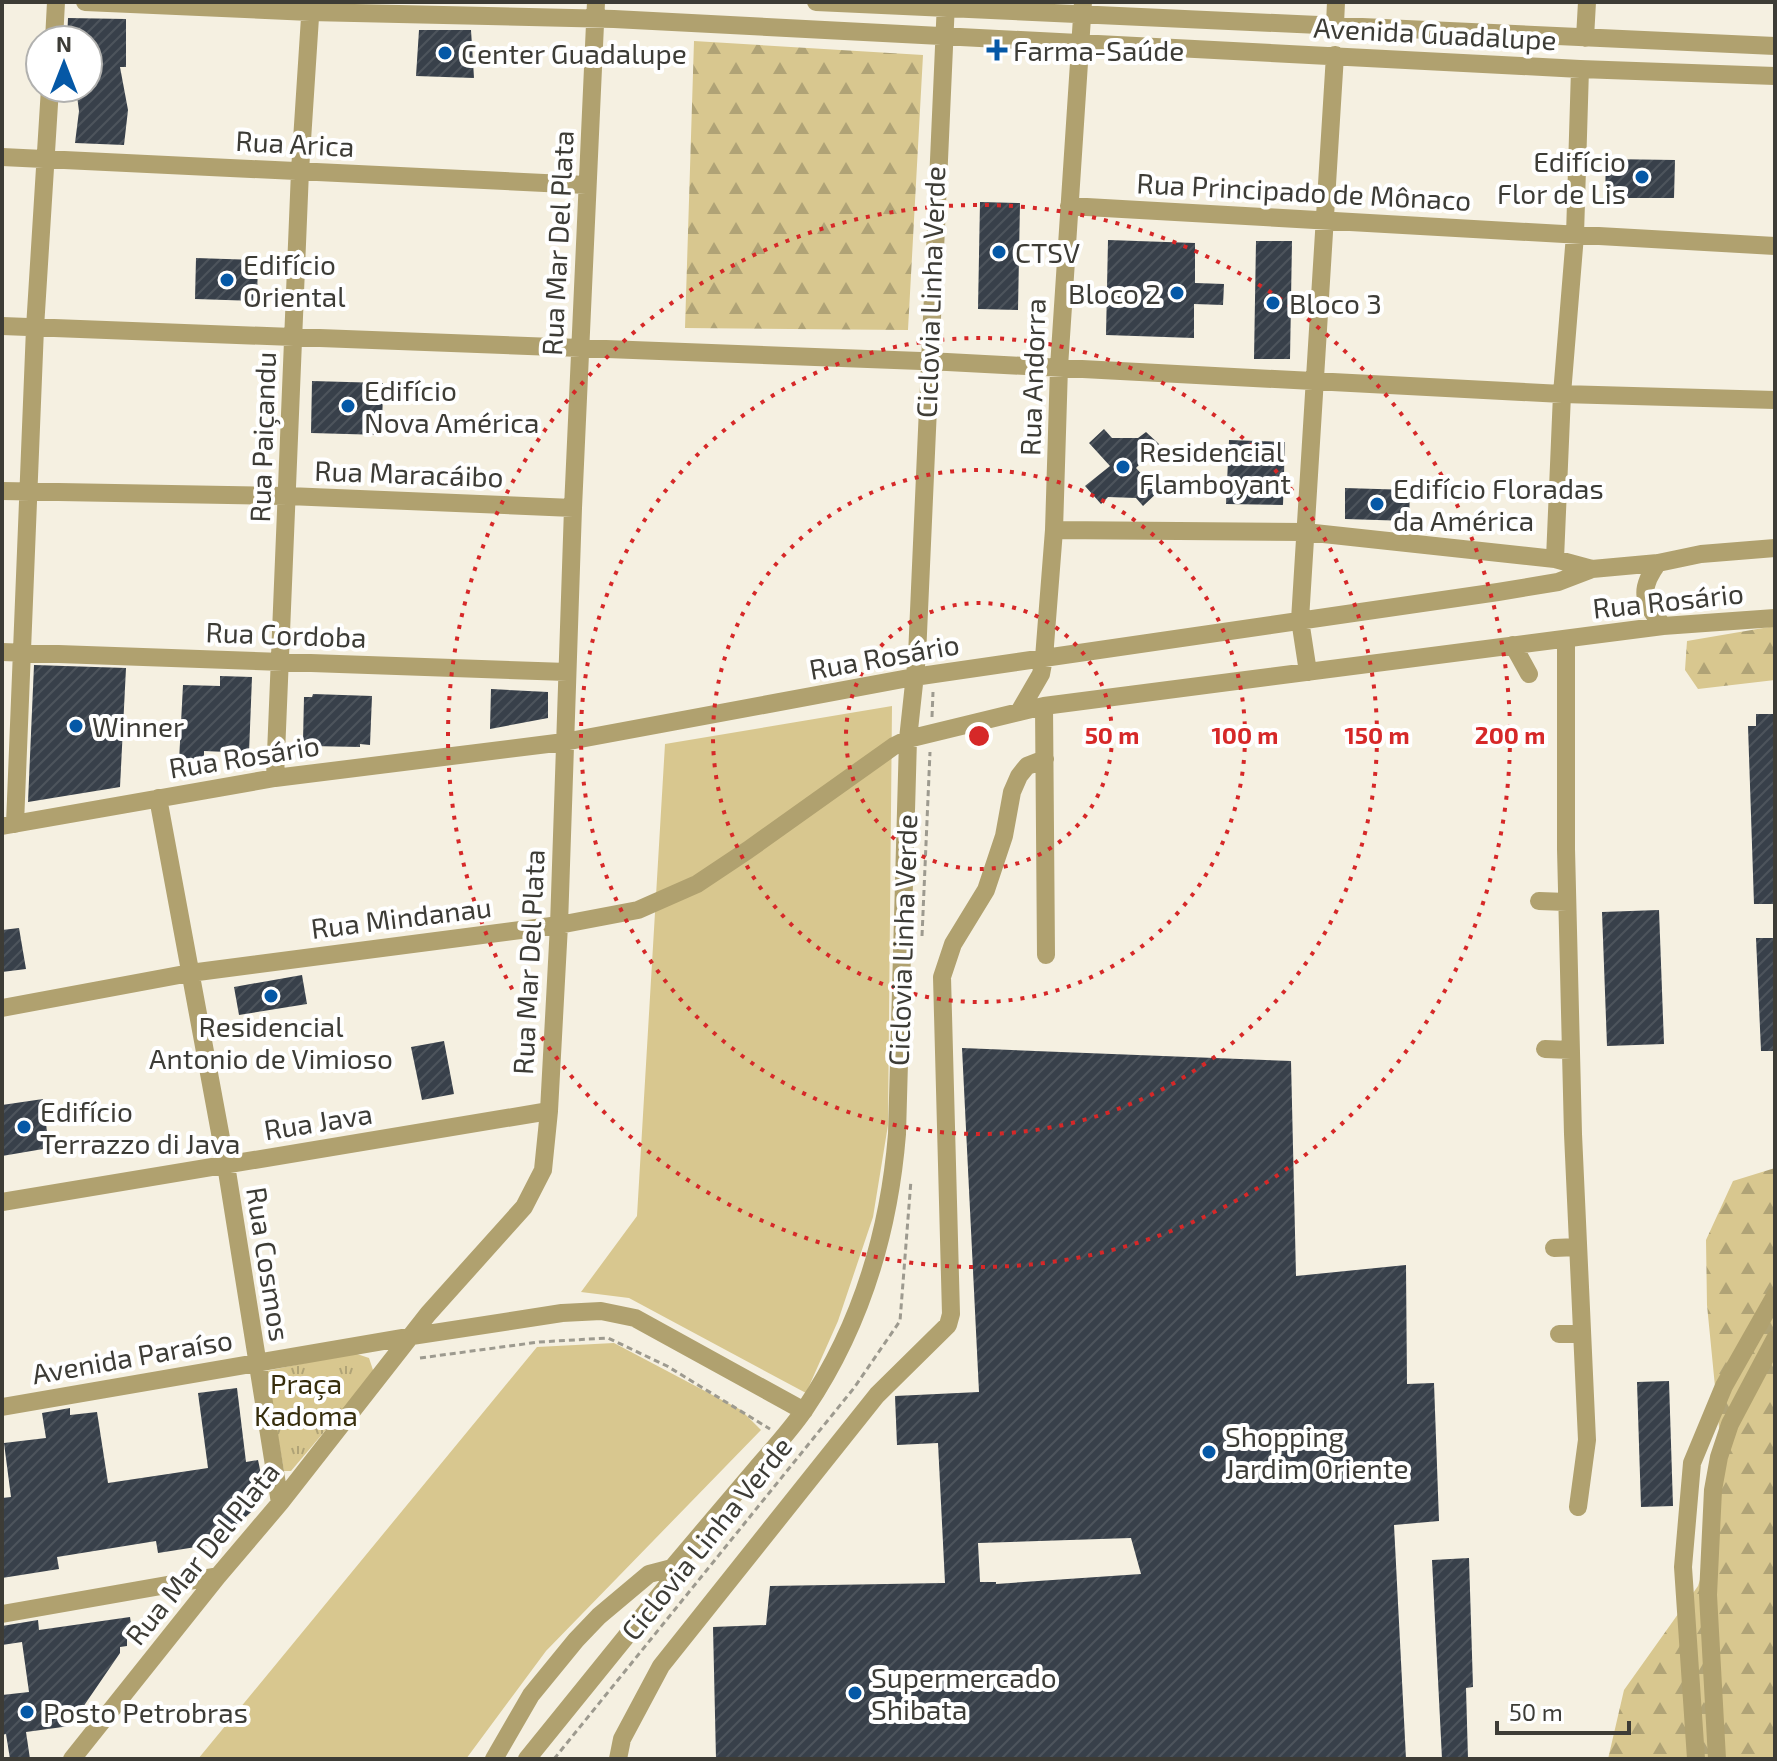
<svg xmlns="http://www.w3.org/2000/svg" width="1777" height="1761" font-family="'Exo 2',sans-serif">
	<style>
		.grass { fill: #d8c78f }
		.forest { fill: url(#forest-firs) }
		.park { fill: url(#park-tufts) }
		.building { fill: url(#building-hatch); fill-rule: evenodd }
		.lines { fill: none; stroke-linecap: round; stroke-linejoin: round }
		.path { stroke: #9d9a8f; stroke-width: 3; stroke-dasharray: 6 4; stroke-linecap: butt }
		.minor { stroke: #b0a16f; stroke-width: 18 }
		.ring { fill: none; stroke: #d62828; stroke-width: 4; stroke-dasharray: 4 8 }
		.poi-dot { fill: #0558a6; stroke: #fff; stroke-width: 3 }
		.labels { text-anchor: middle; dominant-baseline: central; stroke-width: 8; stroke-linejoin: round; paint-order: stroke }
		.street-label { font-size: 28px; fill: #3d3c36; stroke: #fff }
		.poi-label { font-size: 28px; fill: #3d3c36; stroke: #fff; text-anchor: start }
		.park-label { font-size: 28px; fill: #372e0d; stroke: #fff }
		.centre { fill: #d62828; stroke: #fff; stroke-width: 4 }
		.ring-label { font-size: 24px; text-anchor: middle; font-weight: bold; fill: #d62828; stroke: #fff; stroke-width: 8; stroke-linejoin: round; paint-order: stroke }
	</style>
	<defs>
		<pattern id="forest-firs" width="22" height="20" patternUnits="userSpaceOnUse" patternTransform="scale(2)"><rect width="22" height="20" fill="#d8c78f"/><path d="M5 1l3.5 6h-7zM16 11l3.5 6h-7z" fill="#b0a376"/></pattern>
		<pattern id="park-tufts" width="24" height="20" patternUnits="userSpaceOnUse" patternTransform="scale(2)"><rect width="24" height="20" fill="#d8c78f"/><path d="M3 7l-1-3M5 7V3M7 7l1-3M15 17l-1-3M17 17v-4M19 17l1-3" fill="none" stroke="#b0a376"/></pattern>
		<pattern id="building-hatch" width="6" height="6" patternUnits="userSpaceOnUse" patternTransform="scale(2)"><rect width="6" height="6" fill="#38404a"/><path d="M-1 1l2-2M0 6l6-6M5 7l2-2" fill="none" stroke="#4d545c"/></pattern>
	</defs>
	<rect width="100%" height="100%" fill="#f5f0e1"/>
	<path class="grass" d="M892,706L888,1125L873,1217L838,1321L806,1393L629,1298L581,1292L637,1216L665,744Z
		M614,1343L741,1410L761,1430L546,1651L466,1759H198L537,1347Z"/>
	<path class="forest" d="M694,41L923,55L908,330L685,328Z
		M1775,626V680L1698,689L1685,670L1687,641Z
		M1775,1168V1759H1608L1624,1690L1698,1586L1719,1522L1722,1458L1707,1305L1706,1240L1733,1181Z"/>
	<path class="park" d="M354,1353L369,1358L374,1373L291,1471H284L266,1371Z"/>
	<path class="building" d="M68,18L126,19V67H120L128,110L124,145L75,143L79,111L76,88H88V40H67Z
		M419,30H471L474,78L416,76Z
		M1606,159L1675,160L1674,198H1605Z
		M980,202L1020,203L1018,310L978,309Z
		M1108,240L1195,243V283L1224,284L1223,305L1194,304V338L1106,335Z
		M1256,241H1292L1290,359H1254Z
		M196,258L258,260L257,301L195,299Z
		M312,381L383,383L382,435L311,433Z
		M1104,429L1112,438H1138L1146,432L1159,444L1136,468L1158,492L1143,506L1136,498L1108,497L1101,504L1085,486L1110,466L1089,443Z
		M1229,440L1285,442L1283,505L1226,504Z
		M1345,488L1410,490L1409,521L1345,519Z
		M34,665L126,668L120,787L28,802Z
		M220,676L252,677L249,753L204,751V761H179L183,685L220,686Z
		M491,689L548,692V718L490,729Z
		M313,694L372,696L370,745L360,744V747L311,746V742L303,741L304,697H312Z
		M1756,714H1775V904H1754L1748,726H1756Z
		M1659,910L1664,1044L1607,1046L1602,912Z
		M19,928L26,969L2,972V930Z
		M1756,938H1775V1051H1761Z
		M302,975L307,1004L239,1015L234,987Z
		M444,1041L454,1094L422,1100L411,1047Z
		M962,1048L1291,1061L1296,1276L1406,1265L1407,1384L1434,1383L1439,1521L1394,1525L1406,1759H716L713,1627L766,1625L770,1586L945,1583L938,1443L897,1445L895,1396L979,1392ZM1131,1538L1141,1574L996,1584V1582H980L978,1543Z
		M43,1099L49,1148L2,1156V1105Z
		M1669,1381L1673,1506L1641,1507L1637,1382Z
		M237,1388L246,1462L258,1460L265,1493L258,1506L215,1544L158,1553L156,1541L57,1557L59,1569L2,1578V1498L11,1497L4,1443L46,1438L42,1413L70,1408V1415L97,1412L108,1483L208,1468L198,1393Z
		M1469,1558L1473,1687L1466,1688L1468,1759H1442L1432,1560Z
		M130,1617L133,1637L127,1638V1646L120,1647V1653L70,1726L26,1732L30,1759H10L6,1734L2,1735V1695L29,1692L22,1642L2,1645V1626L38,1620L39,1630Z"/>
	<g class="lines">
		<path class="path" d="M932,717L933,692
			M922,936L930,752
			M420,1358L539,1342L608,1338L667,1366L770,1429
			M554,1759L854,1388L900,1321L911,1180"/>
		<path class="minor" d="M85,2L310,12L614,19L1580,69L1775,76
			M816,2L1775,46
			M1335,24L1336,2
			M1585,38L1587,2
			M54,40L56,2
			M2,157L586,185
			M1069,206L1775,246
			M2,326L947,362L1562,394L1775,400
			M2,491L288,496L573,508
			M1054,530L1305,532L1555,559L1592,569
			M1555,559L1562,394L1575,235L1580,69
			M1658,563C1638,590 1643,601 1663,626
			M1566,640V849L1573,1134L1587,1440L1578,1507
			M1513,645L1529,674
			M2,652L567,672
			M1308,672L1300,620L1335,55
			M1044,706L1046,955
			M1019,712L1041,674L1044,658L1054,530L1059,367L1083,2
			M275,778L300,171L311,2
			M158,798L226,1165L280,1503
			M15,824L35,328L50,88
			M2,826L275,778L564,742L914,677L1498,592L1558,582L1592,569L1658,563L1701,554L1775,548
			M1539,901L1567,902
			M2,1008L190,973L559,925L638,910L697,884L748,850L894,746L908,739L1044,706L1663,626L1775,618
			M1545,1049L1571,1050
			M2,1202L549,1111
			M1554,1248L1578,1247
			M1559,1334H1582
			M2,1407L413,1336L562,1313L601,1311L635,1318L804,1411
			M2,1614L218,1576
			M72,1759L218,1576L280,1503L428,1314L524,1207L543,1170L549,1111L559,925L573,508L596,2
			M494,1759L531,1695L576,1640L599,1616L649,1574L672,1568
			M527,1759L667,1586L672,1568C699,1536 727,1503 755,1470C772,1450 790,1431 805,1409C861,1326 889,1232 897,1134L908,739L917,656L946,2
			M618,1759L622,1739L661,1666L877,1395L948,1325L951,1314L942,977L953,944L986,890L1004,836L1012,792L1019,776L1027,766L1045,759
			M1696,1759L1683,1567L1692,1463L1724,1386L1775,1296
			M1717,1759L1708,1595L1713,1490L1719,1457L1730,1424L1775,1339"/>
	</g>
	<g class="ring">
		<circle cx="979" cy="736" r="133"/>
		<circle cx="979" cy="736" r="266"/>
		<circle cx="979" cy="736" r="398"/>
		<circle cx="979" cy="736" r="531"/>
	</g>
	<g class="poi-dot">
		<path d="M993 38h8v8h8v8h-8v8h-8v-8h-8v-8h8z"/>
		<circle cx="445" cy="53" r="8"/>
		<circle cx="1642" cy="177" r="8"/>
		<circle cx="999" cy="252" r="8"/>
		<circle cx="227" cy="280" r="8"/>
		<circle cx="1177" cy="293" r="8"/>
		<circle cx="1273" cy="303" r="8"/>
		<circle cx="348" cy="406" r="8"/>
		<circle cx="1123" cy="467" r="8"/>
		<circle cx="1377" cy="504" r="8"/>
		<circle cx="76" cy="726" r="8"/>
		<circle cx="271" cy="996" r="8"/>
		<circle cx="24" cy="1127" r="8"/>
		<circle cx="1209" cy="1452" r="8"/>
		<circle cx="855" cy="1693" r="8"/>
		<circle cx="27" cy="1712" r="8"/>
	</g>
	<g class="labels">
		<g class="street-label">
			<text transform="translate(1435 33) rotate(3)">Avenida Guadalupe</text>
			<text transform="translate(295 143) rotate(3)">Rua Arica</text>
			<text transform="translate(1304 191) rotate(3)">Rua Principado de Mônaco</text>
			<text transform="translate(557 243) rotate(-87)">Rua Mar Del Plata</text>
			<text transform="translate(930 292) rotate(-88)">Ciclovia Linha Verde</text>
			<text transform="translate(1032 377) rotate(-88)">Rua Andorra</text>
			<text transform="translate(262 437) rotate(-88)">Rua Paiçandu</text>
			<text transform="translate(409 473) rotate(2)">Rua Maracáibo</text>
			<text transform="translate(1668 600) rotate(-6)">Rua Rosário</text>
			<text transform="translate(286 634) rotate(2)">Rua Cordoba</text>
			<text transform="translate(884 656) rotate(-10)">Rua Rosário</text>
			<text transform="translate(244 756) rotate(-9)">Rua Rosário</text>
			<text transform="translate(401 917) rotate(-7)">Rua Mindanau</text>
			<text transform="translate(902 940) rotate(-88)">Ciclovia Linha Verde</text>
			<text transform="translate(528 962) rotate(-87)">Rua Mar Del Plata</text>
			<text transform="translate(318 1121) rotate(-9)">Rua Java</text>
			<text transform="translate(269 1264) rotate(81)">Rua Cosmos</text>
			<text transform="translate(132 1356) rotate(-10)">Avenida Paraíso</text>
			<text transform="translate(706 1538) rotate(-51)">Ciclovia Linha Verde</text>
			<text transform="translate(202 1553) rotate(-51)">Rua Mar Del Plata</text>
		</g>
		<g class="poi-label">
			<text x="1013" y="50">Farma-Saúde</text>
			<text x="461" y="53">Center Guadalupe</text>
			<text x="1626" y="161" text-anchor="end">Edifício<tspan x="1626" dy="32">Flor de Lis</tspan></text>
			<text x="1015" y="252">CTSV</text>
			<text x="243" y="264">Edifício<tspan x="243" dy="32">Oriental</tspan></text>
			<text x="1161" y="293" text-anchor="end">Bloco 2</text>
			<text x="1289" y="303">Bloco 3</text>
			<text x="364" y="390">Edifício<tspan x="364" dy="32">Nova América</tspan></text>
			<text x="1139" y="451">Residencial<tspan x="1139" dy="32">Flamboyant</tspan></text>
			<text x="1393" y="488">Edifício Floradas<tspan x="1393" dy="32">da América</tspan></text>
			<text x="92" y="726">Winner</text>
			<text x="271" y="1026" text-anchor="middle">Residencial<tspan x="271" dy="32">Antonio de Vimioso</tspan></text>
			<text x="40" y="1111">Edifício<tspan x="40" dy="32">Terrazzo di Java</tspan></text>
			<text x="1225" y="1436">Shopping<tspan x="1225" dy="32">Jardim Oriente</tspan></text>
			<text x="871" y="1677">Supermercado<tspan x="871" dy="32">Shibata</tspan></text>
			<text x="43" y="1712">Posto Petrobras</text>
		</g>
		<g class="park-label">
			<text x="306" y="1383">Praça<tspan x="306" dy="32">Kadoma</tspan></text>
		</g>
	</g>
	<circle cx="979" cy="736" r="12" class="centre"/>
	<g class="ring-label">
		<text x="1112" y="744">50 m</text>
		<text x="1245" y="744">100 m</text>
		<text x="1377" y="744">150 m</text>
		<text x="1510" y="744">200 m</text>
	</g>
	<rect width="1777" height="1761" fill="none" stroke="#3d3c36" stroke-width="8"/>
	<g transform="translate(64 64)"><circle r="38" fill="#ffffff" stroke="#b1b1af" stroke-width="2"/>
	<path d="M0-6L14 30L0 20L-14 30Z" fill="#0558a6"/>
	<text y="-12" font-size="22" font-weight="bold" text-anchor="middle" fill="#3d3c36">N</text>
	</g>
	<path d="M1497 1721v12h132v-12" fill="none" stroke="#3d3c36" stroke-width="4"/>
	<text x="1509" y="1721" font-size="24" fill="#3d3c36" stroke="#ffffff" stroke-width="6" paint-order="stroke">50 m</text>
</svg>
